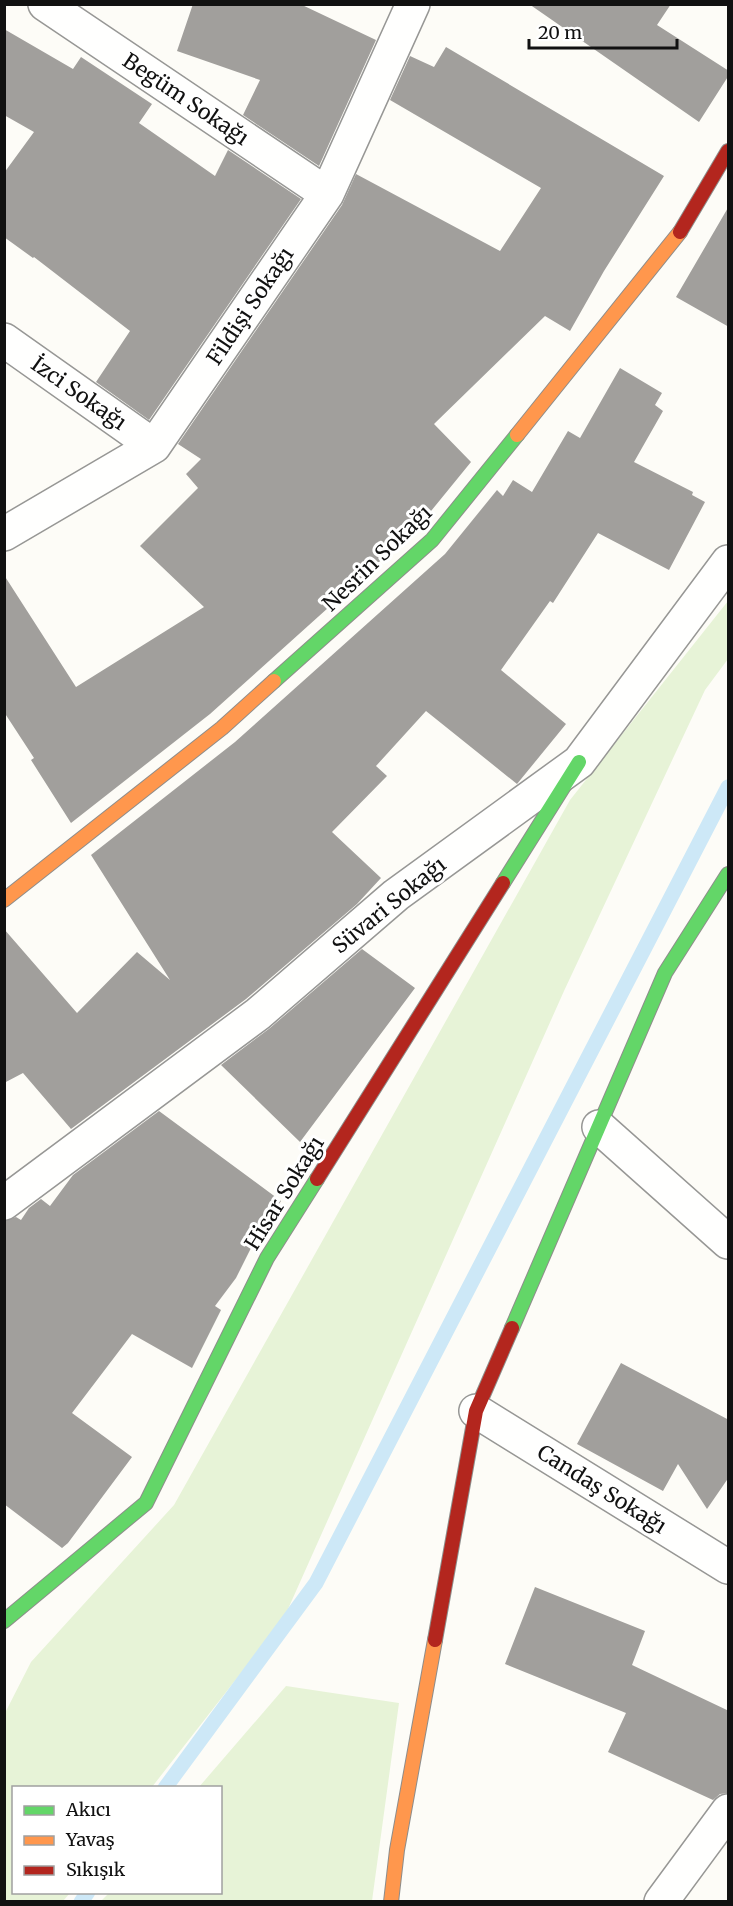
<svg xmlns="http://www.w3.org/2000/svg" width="733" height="1906" font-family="Merriweather,serif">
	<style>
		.green { fill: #e7f3d7 }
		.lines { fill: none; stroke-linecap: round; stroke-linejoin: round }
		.stream { stroke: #cde8f7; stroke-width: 15 }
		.building { fill: #a19f9c }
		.street-casing { stroke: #979795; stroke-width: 36 }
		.fast-casing { stroke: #8e8d8b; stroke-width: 16 }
		.slow-casing { stroke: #8e8d8b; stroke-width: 16 }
		.jam-casing { stroke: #8e8d8b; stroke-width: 16 }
		.street { stroke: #fffffe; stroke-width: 33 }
		.fast { stroke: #63d668; stroke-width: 14 }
		.slow { stroke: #ff974d; stroke-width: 14 }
		.jam { stroke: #b3261e; stroke-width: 14 }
		.labels { text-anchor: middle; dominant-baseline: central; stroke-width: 6; stroke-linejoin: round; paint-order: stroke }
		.street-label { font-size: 21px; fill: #111; stroke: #fff }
	</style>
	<rect width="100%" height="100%" fill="#fdfcf7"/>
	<path class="green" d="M728,601V659L705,690L564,991L284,1618L152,1787L14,1788V1892L70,1893L63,1901L5,1902V1713L31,1662L174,1505L570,800Z
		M286,1686L399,1703L372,1901H101L109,1893L220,1892V1788L199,1787Z"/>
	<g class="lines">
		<path class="stream" d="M165,1788L316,1583L728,787
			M81,1902L88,1892"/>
	</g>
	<path class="building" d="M193,4H300L376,40L319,166L243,115L260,80L177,51Z
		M529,4H671L657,25L729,71V75L699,122Z
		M4,29L73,69L81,57L152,104L139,123L215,176L228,150L301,199L149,420L96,382L130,331L34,257L33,258L4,237V173L34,132L4,115Z
		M446,47L664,176L604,271L570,331L545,316L434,424L471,462L418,527L210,714L71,823L31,760L34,758L4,712V575L76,687L204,607L140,546L198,488L186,474L201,459L178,444L342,205L356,174L500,251L541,188L390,100L410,56L434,67Z
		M729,206V327L676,297Z
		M620,368L662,393L655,405L663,411L634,462L693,492L692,495L705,502L669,570L598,533L553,603L550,601L501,670L566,724L517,784L426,711L376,766L387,776L332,832L381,878L357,904L246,999L71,1129L23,1073L4,1083V929L77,1013L137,952L170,980L91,855L235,742L445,554L497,490L503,496L513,480L532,492L568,431L580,438Z
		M362,949L415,988L300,1142L221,1065L270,1028Z
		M159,1111L281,1201L251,1248L236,1278L215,1306L221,1310L192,1368L132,1334L72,1413L132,1457L68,1543L62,1548L4,1504V1221L16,1217L21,1220L29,1208L41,1199L50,1206L73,1175Z
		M621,1363L729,1420V1477L707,1509L678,1464L663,1491L577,1444Z
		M535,1587L645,1631L632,1665L729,1711V1793L720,1794L713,1800L608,1752L626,1713L505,1664Z"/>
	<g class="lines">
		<defs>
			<path id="street" d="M45,4L327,194
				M4,340L154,446
				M4,534L154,446L327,194L413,4
				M599,1127L728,1242
				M4,1203L258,1014L396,895L579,762L728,562
				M476,1411L728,1567
				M661,1902L728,1811"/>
			<path id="fast" d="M274,681L432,540L517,435
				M503,883L579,762
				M512,1328L665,973L728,874
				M4,1621L146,1503L267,1258L317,1179"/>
			<path id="slow" d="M517,435L680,232
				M4,900L222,728L274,681
				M391,1902L397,1850L435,1640"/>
			<path id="jam" d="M680,232L728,151
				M317,1179L503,883
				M435,1640L476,1411L512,1328"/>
		</defs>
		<use href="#street" class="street-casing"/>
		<use href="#fast" class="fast-casing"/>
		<use href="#slow" class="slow-casing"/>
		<use href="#jam" class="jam-casing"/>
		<use href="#street" class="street"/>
		<use href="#fast" class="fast"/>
		<use href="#slow" class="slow"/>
		<use href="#jam" class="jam"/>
	</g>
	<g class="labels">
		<g class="street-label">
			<text transform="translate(186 99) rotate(34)">Begüm Sokağı</text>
			<text transform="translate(250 306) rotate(-56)">Fildişi Sokağı</text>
			<text transform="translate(79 393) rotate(35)">İzci Sokağı</text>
			<text transform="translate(377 558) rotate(-44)">Nesrin Sokağı</text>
			<text transform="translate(389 905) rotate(-39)">Süvari Sokağı</text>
			<text transform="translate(284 1193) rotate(-58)">Hisar Sokağı</text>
			<text transform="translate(602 1489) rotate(32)">Candaş Sokağı</text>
		</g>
	</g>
	<rect width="733" height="1906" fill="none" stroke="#111111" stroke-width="12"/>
	<rect x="12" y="1786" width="210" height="108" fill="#ffffff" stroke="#a0a0a0" stroke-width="1.5"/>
	<rect x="24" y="1806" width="30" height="9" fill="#63d668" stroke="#a0a0a0" stroke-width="1.5"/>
	<text x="66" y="1816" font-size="18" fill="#111111">Akıcı</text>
	<rect x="24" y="1836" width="30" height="9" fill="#ff974d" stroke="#a0a0a0" stroke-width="1.5"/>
	<text x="66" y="1846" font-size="18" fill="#111111">Yavaş</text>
	<rect x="24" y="1866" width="30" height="9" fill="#b3261e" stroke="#a0a0a0" stroke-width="1.5"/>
	<text x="66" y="1876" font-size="18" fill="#111111">Sıkışık</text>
	<path d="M529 39v9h148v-9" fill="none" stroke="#111111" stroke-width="3"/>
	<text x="538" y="39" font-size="18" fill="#111111" stroke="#ffffff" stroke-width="4.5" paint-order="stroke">20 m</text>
</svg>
